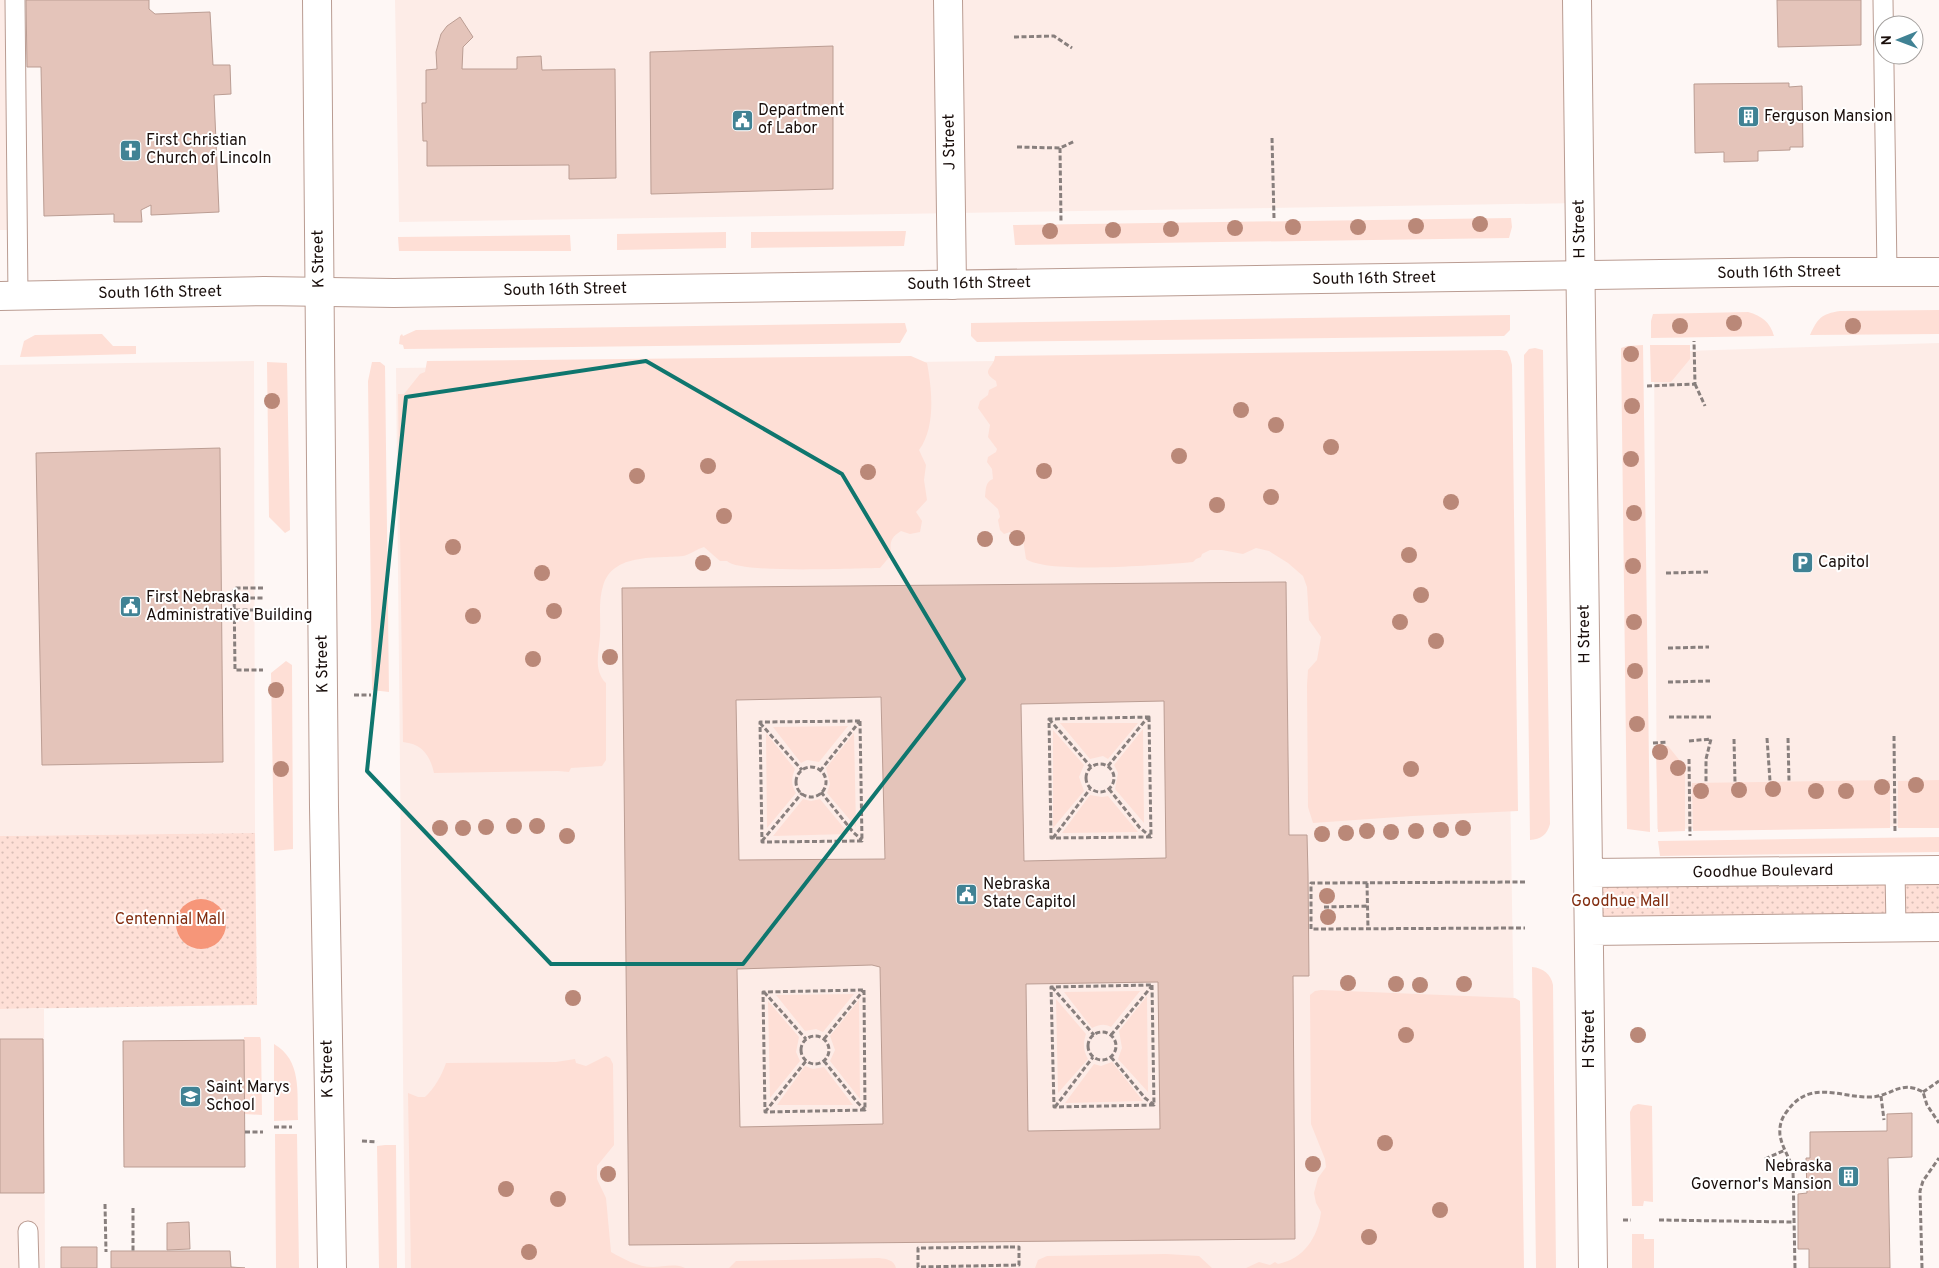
<svg xmlns="http://www.w3.org/2000/svg" width="1939" height="1268" font-family="Overpass,sans-serif">
	<style>
		.built { fill: #fdece7 }
		.grass { fill: #fedfd6 }
		.park { fill: url(#park-dots) }
		.water { fill: #f69679 }
		.building { fill: #e4c4ba; stroke: #bb9d93; fill-rule: evenodd }
		.lines { fill: none; stroke-linecap: round; stroke-linejoin: round }
		.lane-casing { stroke: #ba9c92; stroke-width: 21 }
		.street-casing { stroke: #ba9c92; stroke-width: 30 }
		.secondary-casing { stroke: #ba9c92; stroke-width: 30 }
		.primary-casing { stroke: #ba9c92; stroke-width: 30 }
		.path { stroke: #887f7d; stroke-width: 3; stroke-dasharray: 5 2.5; stroke-linecap: butt }
		.lane { stroke: #fff; stroke-width: 19 }
		.street { stroke: #fff; stroke-width: 28 }
		.secondary { stroke: #fff; stroke-width: 28 }
		.primary { stroke: #fff; stroke-width: 28 }
		.tree { fill: #ba8878 }
		.marked { fill: none; stroke: #0f766e; stroke-width: 4; stroke-linejoin: round }
		.labels { text-anchor: middle; dominant-baseline: central; stroke-width: 4; stroke-linejoin: round; paint-order: stroke }
		.poi-label { font-size: 16px; fill: #190e0b; stroke: #fff; text-anchor: start }
		.street-label { font-size: 16px; fill: #190e0b; stroke: #fff }
		.park-label { font-size: 16px; fill: #822e11; stroke: #fff }
	</style>
	<defs>
		<pattern id="park-dots" width="8" height="8" patternUnits="userSpaceOnUse" patternTransform="scale(1.25)"><rect width="8" height="8" fill="#fedfd6"/><path d="M2 2h.1M6 6h.1" fill="none" stroke="#d9beb6" stroke-width="1.8" stroke-linecap="round"/></pattern>
	</defs>
	<rect width="100%" height="100%" fill="#fef7f5"/>
	<path class="built" d="M0,0H15L17,230H0Z
		M395,0H1577L1580,203L399,222Z
		M1939,343V826L1657,829L1654,352Z
		M1503,355L1518,1268H405L396,368Z
		M254,361L255,833L0,836V365Z
		M0,1009H44L45,1268H0Z"/>
	<path class="grass" d="M1511,218L1512,227L1509,238L1015,245L1013,225Z
		M906,231L904,246L751,248V232Z
		M726,232V248L617,250V234Z
		M570,235L571,251H399L398,237Z
		M1939,310V334L1810,335C1818,318 1821,314 1840,311Z
		M1748,312C1762,316 1770,322 1774,336L1651,338V321L1653,314Z
		M1510,315V330L1504,336L977,342L971,336V323Z
		M905,323L907,331L900,343L404,349L403,345L399,344L400,336L402,334L403,336L416,330Z
		M102,334L113,346H136V354L20,357L24,341L35,335Z
		M1643,345L1650,832L1627,829V827L1621,348L1627,346Z
		M1650,345H1690V359L1671,382H1651Z
		M1535,348L1543,350L1550,824C1547,835 1541,839 1530,840L1524,355L1529,349Z
		M1500,350L1507,351L1510,357L1512,365L1518,811L1412,816L1313,823L1308,807L1307,685L1308,670L1317,660L1321,637L1309,620L1307,587L1303,576L1288,563L1269,551L1256,548L1243,554L1222,550H1210L1202,554L1201,557L1196,559L1193,562L1183,563C1154,565 1047,574 1026,559L1022,533L1010,532L1004,534L1000,530L998,520L1000,517L998,509L985,497C986,489 985,482 993,479L992,469L987,462L988,457L996,452L997,449L988,437L990,425L978,408L980,401L988,395L989,390L997,386L996,381C979,370 994,369 995,356Z
		M911,356L927,363C932,389 936,427 919,450L926,465L924,480L927,500L916,512L922,521L920,532L910,534L901,531C890,538 890,542 891,555L880,568C856,568 739,574 727,561H720L704,547C697,549 689,555 683,556C657,559 613,552 603,586C598,602 601,619 600,636C599,652 593,670 606,683V760L602,766L571,768L569,772L558,771L434,773C430,755 422,744 403,742L398,394H404L420,374L425,372L427,361Z
		M267,362L287,363L290,530L285,533L269,517Z
		M372,362H380L385,366L389,692L372,690L368,381Z
		M286,661L292,665L293,849L274,851L271,673Z
		M1060,723H1138L1108,759L1103,756L1090,759Z
		M848,726L819,762L807,760L801,763L773,727Z
		M1143,729L1144,823L1115,789L1118,773L1114,765Z
		M1053,730L1084,765L1079,777L1084,791L1053,828Z
		M766,733L795,769C791,779 791,785 796,793L767,828Z
		M854,733L856,827L827,793L830,784L826,768Z
		M1668,746L1685,767V831L1658,832L1656,747Z
		M1890,780V828L1693,831L1692,783Z
		M1939,780V828H1898V781Z
		M1090,795L1102,797L1108,796L1138,832L1062,833Z
		M803,799L811,801L820,799L849,834L773,836Z
		M1939,837V852L1660,856L1658,841Z
		M1532,967C1543,968 1551,974 1553,985L1556,1268H1536Z
		M1321,990L1515,998L1520,1001L1524,1268H1246L1259,1262L1270,1265L1275,1262L1278,1264C1304,1259 1318,1237 1321,1212L1316,1203L1314,1193L1318,1178L1326,1167L1325,1159L1311,1124L1310,995L1315,991Z
		M1140,991L1111,1027C1104,1023 1098,1025 1092,1028L1064,992Z
		M854,994L823,1032L816,1029L805,1031L776,995Z
		M1147,996L1148,1092L1118,1059L1122,1048L1119,1031Z
		M1056,999L1086,1034C1083,1043 1083,1050 1088,1059L1058,1093Z
		M859,1000L860,1099L830,1061L835,1050L830,1036Z
		M768,1001L799,1037L796,1052L800,1061L770,1098Z
		M244,1037H260L261,1040L262,1115L245,1114Z
		M274,1044C302,1060 297,1093 298,1120L274,1121Z
		M606,1056L610,1058L613,1064L614,1145L597,1166V1179L606,1198L611,1252C624,1259 637,1267 653,1267C663,1267 675,1263 685,1268H411L408,1093L418,1097H425C434,1089 442,1075 446,1063L556,1062L575,1059L576,1063L586,1066Z
		M1112,1062L1143,1101L1065,1103L1094,1064L1101,1066Z
		M805,1066L813,1069L824,1067L853,1105H777Z
		M1638,1104L1652,1106L1653,1202L1644,1201L1643,1206H1632L1630,1112L1633,1106Z
		M275,1134H297L299,1268H276Z
		M385,1145H396L397,1268H379L377,1146Z
		M1632,1234H1644V1239H1654V1268H1632Z
		M1166,1254L1199,1256L1212,1268H1035L1038,1260L1047,1256Z
		M879,1258C887,1259 894,1260 896,1268H729L736,1261Z"/>
	<path class="park" d="M255,833L257,1005L0,1009V836Z
		M1939,870V927L1590,931L1588,873Z"/>
	<path class="water" d="M176 924a25 25 0 1 1 50 0a25 25 0 1 1-50 0Z"/>
	<path class="building" d="M26,0H149V9L155,14L210,12L213,65H230L231,94L214,95L219,212L151,215V205L141,210L142,222H114V214L44,216L41,67H27Z
		M1777,0H1861V45L1778,47Z
		M460,17L473,37L463,47L462,69H517V57L541,56L542,70L615,69L616,178L569,179V165L427,166V141H423L422,103H426V70L437,69L436,52L441,34L447,26Z
		M833,46V189L651,194L650,52Z
		M1789,83V87L1802,86L1803,147H1790V150L1758,151V161L1724,162V152L1695,153L1694,84Z
		M220,448L223,762L42,765L36,453Z
		M1286,582L1289,835H1307L1308,874L1309,976H1293L1295,1239L629,1245L622,588ZM881,697L885,859L739,860L736,700ZM1164,701L1166,858L1024,861L1021,704ZM872,965L880,967L883,1124L740,1127L737,969ZM1158,982L1160,1129L1028,1131L1026,984Z
		M0,1039H43L44,1193H0Z
		M244,1040L245,1167H124L123,1041Z
		M1912,1113V1157L1888,1158L1890,1268H1809V1249H1798V1194L1807,1193L1806,1158H1810V1132L1887,1131V1114Z
		M189,1222L190,1249L167,1250V1223Z
		M61,1247H97V1268H61Z
		M111,1251H230L231,1267L245,1268H111Z"/>
	<g class="lines">
		<defs>
			<path id="lane" d="M15,0L18,296
				M1883,0L1887,272
				M1895,870L1896,928
				M28,1231L29,1268"/>
			<path id="street" d="M948,0L952,285
				M1577,0L1593,1268
				M1588,873L1939,870
				M1590,931L1939,927"/>
			<path id="secondary" d="M0,296L264,291L394,293L1792,272H1939"/>
			<path id="primary" d="M317,0L324,807L332,1268"/>
		</defs>
		<use href="#lane" class="lane-casing"/>
		<use href="#street" class="street-casing"/>
		<use href="#secondary" class="secondary-casing"/>
		<use href="#primary" class="primary-casing"/>
		<path class="path" d="M1014,37L1054,36L1072,48
			M1272,138L1274,218
			M1017,147L1060,148L1075,141
			M1060,148L1061,221
			M1695,384L1705,406
			M1647,386L1695,384L1694,341
			M1666,573L1708,572
			M263,588H234L235,670H263
			M235,598H263
			M235,610H263
			M1668,648L1709,647
			M1668,682L1710,681
			M354,695H371
			M1149,717L1151,837L1051,838L1049,719Z
			M1669,717H1711
			M1049,719L1091,767
			M860,721L862,841L762,842L760,722Z
			M760,723L802,770
			M1894,736L1895,833
			M1767,738L1770,781
			M1788,738L1789,781
			M1734,739L1735,782
			M1689,741L1711,739L1706,759V783
			M1653,743L1668,742
			M1689,759L1690,836
			M1086 778a14 14 0 1 1 28 0a14 14 0 1 1-28 0Z
			M1108,766L1148,717
			M796 782a15 15 0 1 1 30 0a15 15 0 1 1-30 0Z
			M820,771L860,721
			M1109,789L1140,828L1150,836
			M821,792L853,832L862,840
			M1053,838L1090,789
			M762,841L802,793
			M1525,882L1311,883V929L1525,928
			M1367,883L1368,929
			M1324,907L1368,906
			M1152,985L1154,1105L1054,1107L1051,987Z
			M1052,987L1094,1035
			M864,990L865,1110L765,1112L763,992Z
			M764,992L806,1039
			M1088 1046a14 14 0 1 1 28 0a14 14 0 1 1-28 0Z
			M1111,1035L1152,986
			M801 1050a14 14 0 1 1 28 0a14 14 0 1 1-28 0Z
			M824,1039L863,991
			M1111,1057L1145,1098L1154,1105
			M824,1061L857,1102L865,1110
			M1923,1092L1939,1081
			M1881,1096L1884,1120
			M1055,1107L1093,1057
			M765,1112L806,1061
			M274,1127H292
			M245,1132H263
			M362,1141L377,1142
			M1765,1159L1785,1150
			M105,1204L106,1252
			M133,1208V1251
			M1623,1220H1631
			M1659,1220L1794,1222
			M1010,1247H1019V1265L918,1267V1248Z
			M1795,1268L1793,1170C1790,1158 1782,1148 1780,1135C1779,1125 1782,1117 1788,1110C1811,1079 1841,1098 1870,1097C1891,1097 1900,1079 1923,1092L1927,1105L1939,1123
			M1922,1268L1920,1191L1923,1181L1939,1158"/>
		<use href="#lane" class="lane"/>
		<use href="#street" class="street"/>
		<use href="#secondary" class="secondary"/>
		<use href="#primary" class="primary"/>
	</g>
	<g class="tree">
		<circle cx="1480" cy="224" r="8"/>
		<circle cx="1416" cy="226" r="8"/>
		<circle cx="1293" cy="227" r="8"/>
		<circle cx="1358" cy="227" r="8"/>
		<circle cx="1235" cy="228" r="8"/>
		<circle cx="1171" cy="229" r="8"/>
		<circle cx="1113" cy="230" r="8"/>
		<circle cx="1050" cy="231" r="8"/>
		<circle cx="1734" cy="323" r="8"/>
		<circle cx="1680" cy="326" r="8"/>
		<circle cx="1853" cy="326" r="8"/>
		<circle cx="1631" cy="354" r="8"/>
		<circle cx="272" cy="401" r="8"/>
		<circle cx="1632" cy="406" r="8"/>
		<circle cx="1241" cy="410" r="8"/>
		<circle cx="1276" cy="425" r="8"/>
		<circle cx="1331" cy="447" r="8"/>
		<circle cx="1179" cy="456" r="8"/>
		<circle cx="1631" cy="459" r="8"/>
		<circle cx="708" cy="466" r="8"/>
		<circle cx="1044" cy="471" r="8"/>
		<circle cx="868" cy="472" r="8"/>
		<circle cx="637" cy="476" r="8"/>
		<circle cx="1271" cy="497" r="8"/>
		<circle cx="1451" cy="502" r="8"/>
		<circle cx="1217" cy="505" r="8"/>
		<circle cx="1634" cy="513" r="8"/>
		<circle cx="724" cy="516" r="8"/>
		<circle cx="1017" cy="538" r="8"/>
		<circle cx="985" cy="539" r="8"/>
		<circle cx="453" cy="547" r="8"/>
		<circle cx="1409" cy="555" r="8"/>
		<circle cx="703" cy="563" r="8"/>
		<circle cx="1633" cy="566" r="8"/>
		<circle cx="542" cy="573" r="8"/>
		<circle cx="1421" cy="595" r="8"/>
		<circle cx="554" cy="611" r="8"/>
		<circle cx="473" cy="616" r="8"/>
		<circle cx="1400" cy="622" r="8"/>
		<circle cx="1634" cy="622" r="8"/>
		<circle cx="1436" cy="641" r="8"/>
		<circle cx="610" cy="657" r="8"/>
		<circle cx="533" cy="659" r="8"/>
		<circle cx="1635" cy="671" r="8"/>
		<circle cx="276" cy="690" r="8"/>
		<circle cx="1637" cy="724" r="8"/>
		<circle cx="1660" cy="752" r="8"/>
		<circle cx="1678" cy="768" r="8"/>
		<circle cx="281" cy="769" r="8"/>
		<circle cx="1411" cy="769" r="8"/>
		<circle cx="1916" cy="785" r="8"/>
		<circle cx="1882" cy="787" r="8"/>
		<circle cx="1773" cy="789" r="8"/>
		<circle cx="1739" cy="790" r="8"/>
		<circle cx="1701" cy="791" r="8"/>
		<circle cx="1816" cy="791" r="8"/>
		<circle cx="1846" cy="791" r="8"/>
		<circle cx="514" cy="826" r="8"/>
		<circle cx="537" cy="826" r="8"/>
		<circle cx="486" cy="827" r="8"/>
		<circle cx="440" cy="828" r="8"/>
		<circle cx="463" cy="828" r="8"/>
		<circle cx="1463" cy="828" r="8"/>
		<circle cx="1441" cy="830" r="8"/>
		<circle cx="1367" cy="831" r="8"/>
		<circle cx="1416" cy="831" r="8"/>
		<circle cx="1391" cy="832" r="8"/>
		<circle cx="1346" cy="833" r="8"/>
		<circle cx="1322" cy="834" r="8"/>
		<circle cx="567" cy="836" r="8"/>
		<circle cx="1327" cy="896" r="8"/>
		<circle cx="1328" cy="917" r="8"/>
		<circle cx="1348" cy="983" r="8"/>
		<circle cx="1396" cy="984" r="8"/>
		<circle cx="1464" cy="984" r="8"/>
		<circle cx="1420" cy="985" r="8"/>
		<circle cx="573" cy="998" r="8"/>
		<circle cx="1406" cy="1035" r="8"/>
		<circle cx="1638" cy="1035" r="8"/>
		<circle cx="1385" cy="1143" r="8"/>
		<circle cx="1313" cy="1164" r="8"/>
		<circle cx="608" cy="1174" r="8"/>
		<circle cx="506" cy="1189" r="8"/>
		<circle cx="558" cy="1199" r="8"/>
		<circle cx="1440" cy="1210" r="8"/>
		<circle cx="1369" cy="1237" r="8"/>
		<circle cx="529" cy="1252" r="8"/>
	</g>
	<path class="marked" d="M646,361L842,474L964,679L743,964H551L367,771L406,397Z"/>
	<defs>
		<symbol id="building-square" viewBox="-11 -11 22 22"><rect x="-9" y="-9" width="18" height="18" rx="4" fill="#408294" stroke="#fff"/><path d="M-4-6H4V6H1V3H-1V6H-4ZM-2.5-4.3h1.7v1.8h-1.7ZM.8-4.3h1.7v1.8H.8ZM-2.5-1h1.7V.8h-1.7ZM.8-1h1.7V.8H.8Z" fill="#fff"/></symbol>
		<symbol id="civic-square" viewBox="-11 -11 22 22"><rect x="-9" y="-9" width="18" height="18" rx="4" fill="#408294" stroke="#fff"/><path d="M-.6-6.5H3V-4.5H.6V-3L4-1V1h2V6H-6V1h2V-1L-.6-3ZM-1.2 2.5V6h2.4V2.5Z" fill="#fff"/></symbol>
		<symbol id="church-square" viewBox="-11 -11 22 22"><rect x="-9" y="-9" width="18" height="18" rx="4" fill="#408294" stroke="#fff"/><path d="M-1.2-6h2.4v3.5h3.3v2.4h-3.3V6h-2.4V-.1h-3.3v-2.4h3.3Z" fill="#fff"/></symbol>
		<symbol id="parking-square" viewBox="-11 -11 22 22"><rect x="-9" y="-9" width="18" height="18" rx="4" fill="#408294" stroke="#fff"/><path d="M-3.5-5.5H1a3.5 3.5 0 0 1 0 7H-1V5.5H-3.5ZM-1-3.4V-.6H.8a1.4 1.4 0 0 0 0-2.8Z" fill="#fff"/></symbol>
		<symbol id="school-square" viewBox="-11 -11 22 22"><rect x="-9" y="-9" width="18" height="18" rx="4" fill="#408294" stroke="#fff"/><path d="M0-5L7-2L0 1L-7-2ZM-4 1L0 2.5L4 1V4Q0 6-4 4Z" fill="#fff"/></symbol>
	</defs>
	<g fill-rule="evenodd">
		<use href="#building-square" x="1736" y="104" width="25" height="25"/>
		<use href="#civic-square" x="730" y="108" width="25" height="25"/>
		<use href="#church-square" x="118" y="138" width="25" height="25"/>
		<use href="#parking-square" x="1790" y="550" width="25" height="25"/>
		<use href="#civic-square" x="118" y="594" width="25" height="25"/>
		<use href="#civic-square" x="954" y="882" width="25" height="25"/>
		<use href="#school-square" x="178" y="1084" width="25" height="25"/>
		<use href="#building-square" x="1836" y="1164" width="25" height="25"/>
	</g>
	<g class="labels">
		<g class="poi-label">
			<text x="758" y="111">Department<tspan x="758" dy="18">of Labor</tspan></text>
			<text x="1764" y="117">Ferguson Mansion</text>
			<text x="146" y="141">First Christian<tspan x="146" dy="18">Church of Lincoln</tspan></text>
			<text x="1818" y="563">Capitol</text>
			<text x="146" y="598">First Nebraska<tspan x="146" dy="18">Administrative Building</tspan></text>
			<text x="983" y="885">Nebraska<tspan x="983" dy="18">State Capitol</tspan></text>
			<text x="206" y="1088">Saint Marys<tspan x="206" dy="18">School</tspan></text>
			<text x="1832" y="1167" text-anchor="end">Nebraska<tspan x="1832" dy="18">Governor's Mansion</tspan></text>
		</g>
		<g class="street-label">
			<text transform="translate(950 142) rotate(-91)">J Street</text>
			<text transform="translate(1580 229) rotate(-91)">H Street</text>
			<text transform="translate(319 259) rotate(-91)">K Street</text>
			<text transform="translate(1779 273) rotate(-1)">South 16th Street</text>
			<text transform="translate(1374 279) rotate(-1)">South 16th Street</text>
			<text transform="translate(969 284) rotate(-1)">South 16th Street</text>
			<text transform="translate(565 290) rotate(-1)">South 16th Street</text>
			<text transform="translate(160 293) rotate(-1)">South 16th Street</text>
			<text transform="translate(1585 634) rotate(-91)">H Street</text>
			<text transform="translate(323 664) rotate(-91)">K Street</text>
			<text transform="translate(1763 872) rotate(-1)">Goodhue Boulevard</text>
			<text transform="translate(1590 1039) rotate(-90)">H Street</text>
			<text transform="translate(328 1069) rotate(-91)">K Street</text>
		</g>
		<g class="park-label">
			<text x="1620" y="902">Goodhue Mall</text>
			<text x="170" y="920">Centennial Mall</text>
		</g>
	</g>
	<g transform="translate(1899 40) rotate(269)"><circle r="24" fill="#ffffff" stroke="#a39f9d"/>
	<path d="M0-4L9 19L0 12L-9 19Z" fill="#408294"/>
	<text y="-8" font-size="14" font-weight="bold" text-anchor="middle" fill="#190e0b">N</text>
	</g>
</svg>
